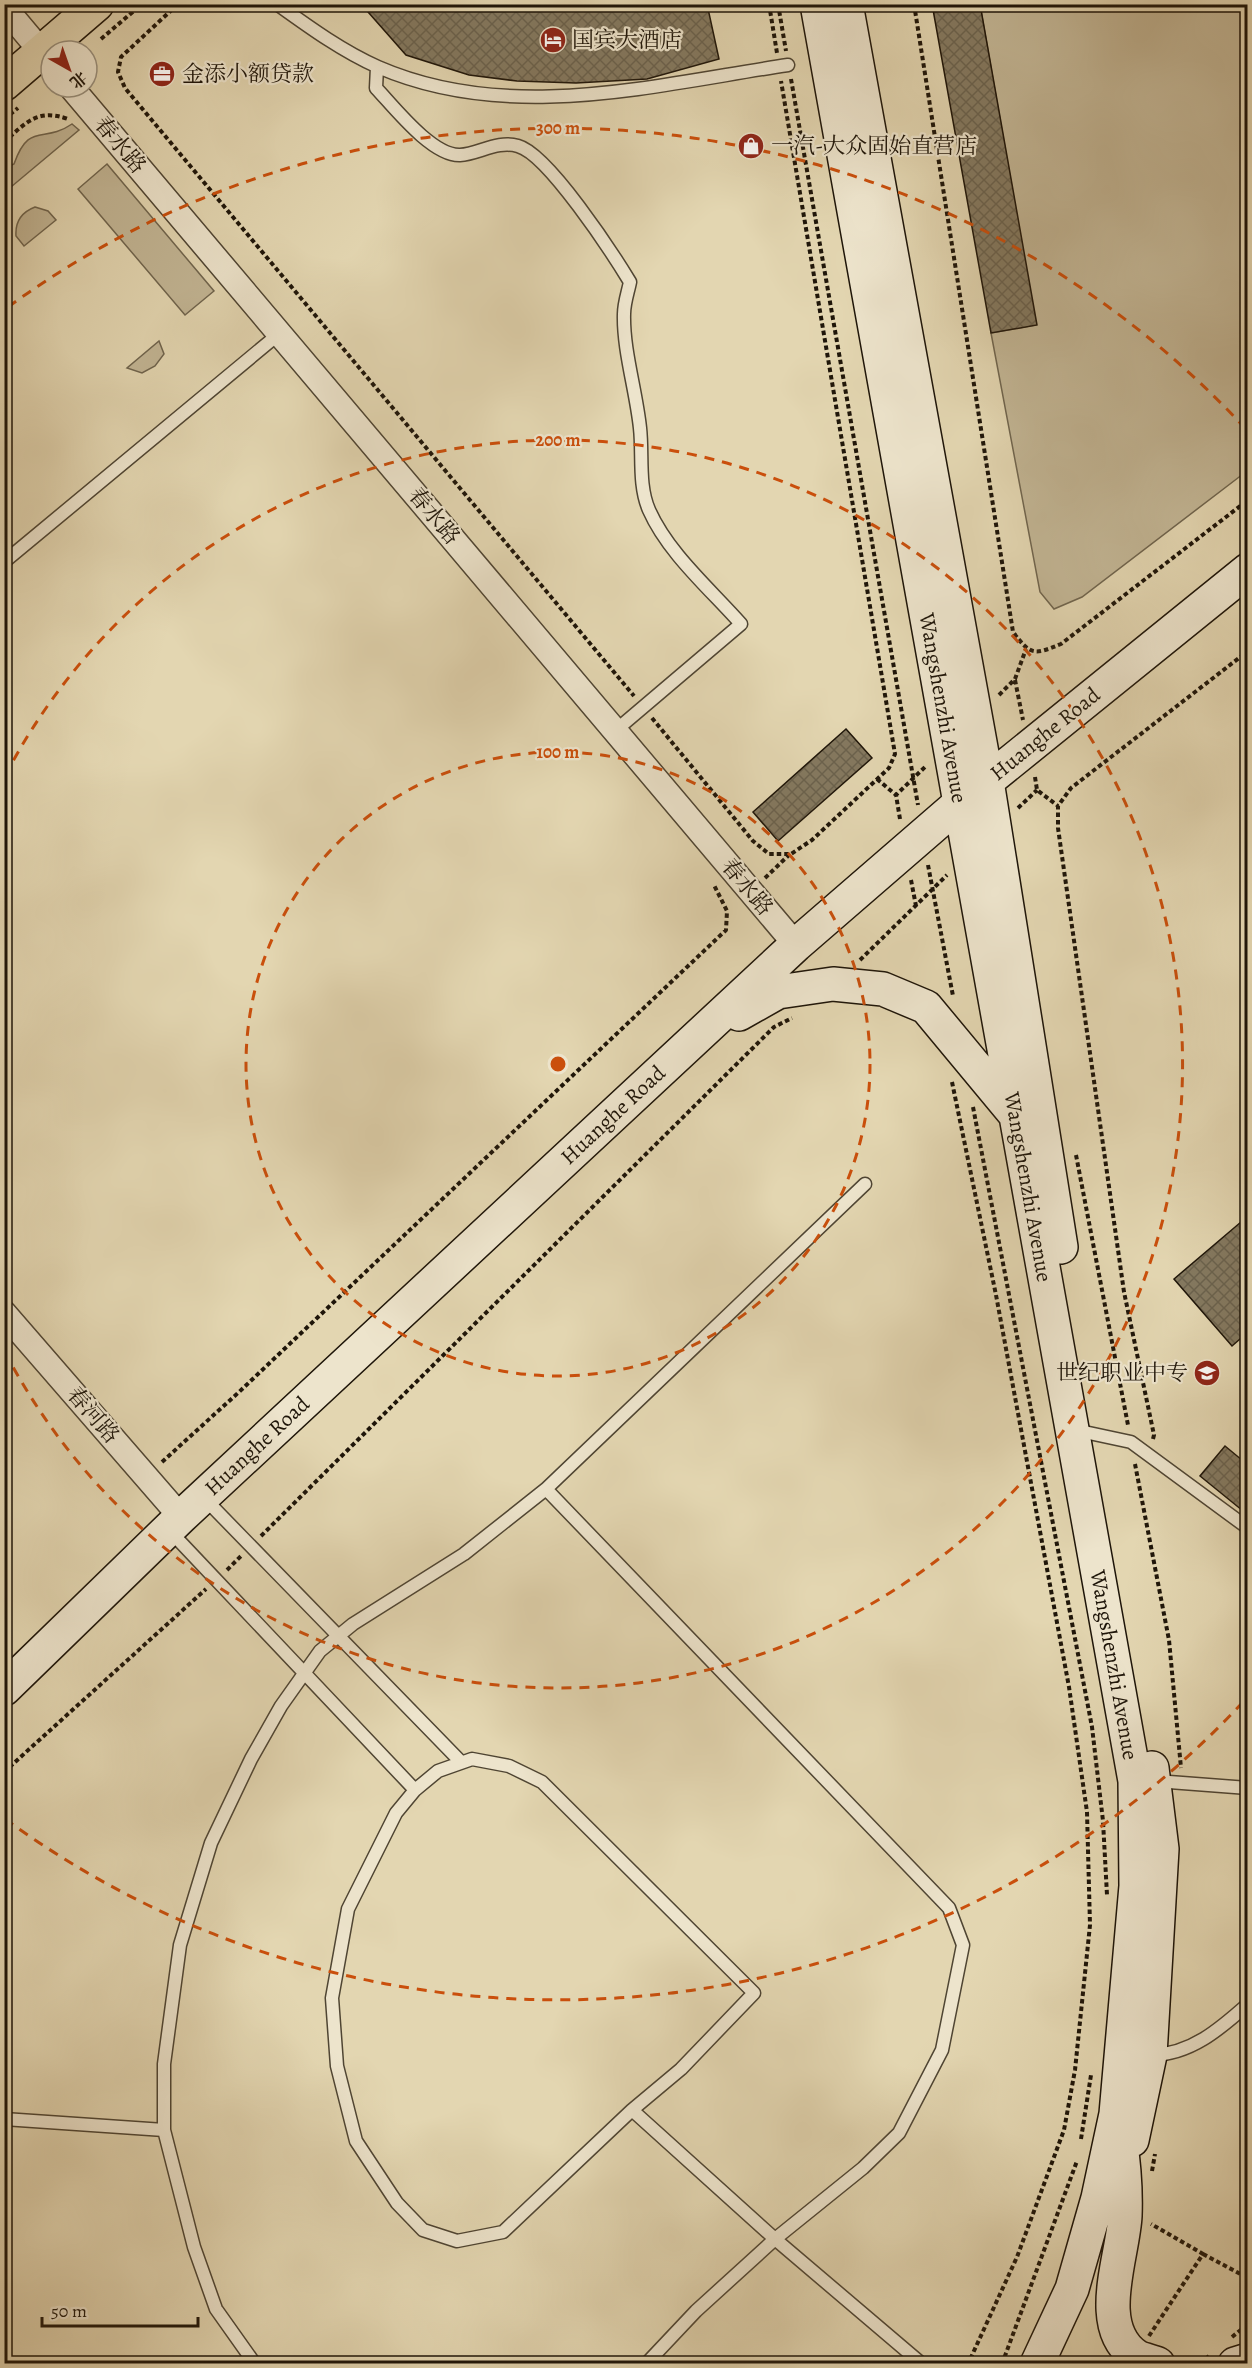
<svg xmlns="http://www.w3.org/2000/svg" width="1252" height="2368" font-family="Alegreya,'Noto Serif SC',serif">
	<style>
		.green { fill: #c2b594; stroke: #70654e; stroke-width: 1.5 }
		.building { fill: url(#building-cross-hatch); stroke: #1e1509; stroke-width: 1.5 }
		.lines { fill: none; stroke-linecap: round; stroke-linejoin: round }
		.service-casing { stroke: #4f4533; stroke-width: 15 }
		.minor-casing { stroke: #4f4533; stroke-width: 27 }
		.secondary-casing { stroke: #1e1509; stroke-width: 36 }
		.primary-casing { stroke: #1e1509; stroke-width: 36 }
		.path { stroke: #1e1509; stroke-width: 4; stroke-dasharray: 4.5 3; stroke-linecap: butt }
		.service { stroke: #ede4cc; stroke-width: 12 }
		.minor { stroke: #ede4cc; stroke-width: 24 }
		.secondary { stroke: #ede4cc; stroke-width: 33 }
		.primary { stroke: #e3d6b1; stroke-width: 33 }
		.ring { fill: none; stroke: #ca4f0c; stroke-width: 3; stroke-dasharray: 10 8 }
		.labels { text-anchor: middle; dominant-baseline: central; stroke-width: 4.5; stroke-linejoin: round; paint-order: stroke }
		.poi-label { font-size: 22px; fill: #1e1509; stroke: #ede4cc; text-anchor: start }
		.street-label { font-size: 22px; fill: #1e1509; stroke: #ede4cc }
		.centre { fill: #ca4f0c; stroke: #ede4cc; stroke-width: 3 }
		.ring-label { font-size: 18px; text-anchor: middle; font-weight: bold; fill: #ca4f0c; stroke: #ede4cc; stroke-width: 4.5; stroke-linejoin: round; paint-order: stroke }
	</style>
	<defs>
		<pattern id="building-cross-hatch" width="8" height="8" patternUnits="userSpaceOnUse" patternTransform="scale(1.5)"><rect width="8" height="8" fill="#847960"/><path d="M0 0l8 8M0 8l8-8" fill="none" stroke="#6b624d"/></pattern>
	</defs>
	<rect width="100%" height="100%" fill="#e3d6b1"/>
	<filter id="stains"><feTurbulence type="fractalNoise" baseFrequency=".00333" numOctaves="4"/><feColorMatrix values="0 0 0 0 .2 0 0 0 0 .09 0 0 0 0 .02 0 0 0 .5 -.17"/></filter>
	<radialGradient id="worn" r=".72"><stop offset=".6" stop-color="#630" stop-opacity="0"/><stop offset="1" stop-color="#630" stop-opacity=".3"/></radialGradient>
	<path class="green" d="M980,5H1247V471L1082,597L1054,609L1040,592L991,333L1036,325Z
		M72,124L79,130L5,192V168L14,164C29,121 43,144 72,124Z
		M107,164L214,291L185,315L78,189Z
		M35,207L48,211L56,220L24,246L16,236C15,222 22,212 35,207Z
		M159,341L164,354L155,366L142,373L127,368Z"/>
	<path class="building" d="M361,4H707L719,59L647,79L576,83L517,81L469,75L406,55Z
		M932,4H980L1037,325L991,333Z
		M846,729L872,758L778,841L753,812Z
		M1248,1216V1332L1232,1346L1174,1279Z
		M1225,1446L1248,1465V1515L1200,1476Z"/>
	<g class="lines">
		<defs>
			<path id="service" d="M277,4C309,27 342,51 378,67C509,124 654,85 788,65
				M377,67L376,88C394,107 432,156 460,155C479,154 497,140 518,146C548,154 613,254 630,282C628,292 624,303 624,314C623,350 636,390 640,428C643,454 638,485 649,510C668,553 710,589 741,624L615,731
				M4,562L280,333
				M1075,1430L1131,1442L1248,1528
				M546,1489L865,1184
				M204,1498L461,1762
				M169,1530L415,1790
				M472,1759L509,1766L542,1782L754,1993L681,2069L632,2110L503,2232L457,2241L423,2230L397,2203L356,2141L337,2066L332,1998L348,1909L396,1813L415,1790L438,1771Z
				M1156,1781L1248,1788
				M1151,2055C1190,2055 1220,2029 1248,2004
				M632,2110L775,2239L922,2364
				M4,2119L164,2130
				M255,2364L216,2309L194,2247L164,2130V2064L180,1945L211,1843L251,1759L281,1706L320,1651L353,1624L464,1554L546,1489L949,1908L963,1945L942,2050L899,2133L863,2168L775,2239L696,2311L646,2364"/>
			<path id="minor" d="M4,7L51,63
				M71,87L796,945
				M4,1313L181,1517"/>
			<path id="secondary" d="M817,4L1135,1781L1136,1886L1116,2114L1098,2198L1072,2289L1037,2364
				M846,4L987,781L1061,1247
				M739,1014L778,992L833,984L883,989L926,1007L1014,1113
				M4,1689L181,1517L796,945L960,803L1248,570
				M1120,2138C1124,2164 1126,2189 1125,2216C1123,2257 1093,2327 1136,2356C1142,2360 1152,2361 1158,2364
				M1132,2140L1150,2055L1162,1849L1152,1768
				M1235,2364L1248,2360"/>
			<path id="primary" d="M4,84L97,4"/>
		</defs>
		<use href="#service" class="service-casing"/>
		<use href="#minor" class="minor-casing"/>
		<use href="#secondary" class="secondary-casing"/>
		<use href="#primary" class="primary-casing"/>
		<path class="path" d="M178,4L121,57L118,72L125,88L634,696
			M769,4L777,53
			M778,4L786,51
			M914,4L1013,632C1031,656 1034,655 1061,644L1248,500
			M101,39L142,4
			M791,79L918,805
			M4,119L18,108
			M4,142C26,123 37,108 68,119
			M1015,680L1023,720
			M999,695L1015,679L1026,649
			M652,718L753,841L769,854H791L812,840L889,768L895,754L781,81
			M1035,777L1037,790L1058,806
			M877,779L896,795
			M1018,808L1037,790
			M900,819L896,795L927,765
			M928,865L953,996
			M765,878L790,854
			M911,880L916,906
			M860,960L947,875
			M952,1082L996,1295L1069,1687L1087,1812L1090,1925L1075,2070L1064,2130L1017,2257L968,2364
			M973,1107L1092,1727L1103,1821L1107,1895
			M1076,1155L1128,1425
			M1153,1439L1154,1435L1124,1292L1058,828V806L1071,788L1248,651
			M162,1462L239,1392L726,930L727,911L714,885
			M1135,1464L1169,1640L1181,1768
			M261,1536L774,1027L792,1018
			M227,1570L241,1556
			M4,1772L206,1589
			M1081,2139L1091,2075
			M1152,2171L1155,2154
			M1203,2254L1248,2278
			M1149,2336L1203,2254L1151,2224
			M1232,2337L1248,2324
			M1002,2364L1077,2161
			M1200,2364L1210,2355"/>
		<use href="#service" class="service"/>
		<use href="#minor" class="minor"/>
		<use href="#secondary" class="secondary"/>
		<use href="#primary" class="primary"/>
	</g>
	<g class="ring">
		<circle cx="558" cy="1064" r="312"/>
		<path d="M5 776A624 624 0 1 1 5 1352"/>
		<path d="M1243 1702A936 936 0 0 1 8 1821M8 307A936 936 0 0 1 1243 426"/>
	</g>
	<defs>
		<symbol id="hotel-disc" viewBox="-11 -11 22 22"><circle r="9.5" fill="#8f2418" stroke="#ede4cc"/><path d="M-6-4.5h1.5V1H6V5H4.5V3h-9V5H-6ZM-4 0a1.8 1.8 0 1 1 3.6 0ZM.5 0V-2.5h3Q6-2.5 6 0Z" fill="#fff"/></symbol>
		<symbol id="office-disc" viewBox="-11 -11 22 22"><circle r="9.5" fill="#8f2418" stroke="#ede4cc"/><path d="M-6-3h4V-5.5h4V-3h4V5H-6ZM-1-4.5V-3h2v-1.5ZM-6 0V1H6V0Z" fill="#fff"/></symbol>
		<symbol id="shop-disc" viewBox="-11 -11 22 22"><circle r="9.5" fill="#8f2418" stroke="#ede4cc"/><path d="M-5-2.5h2.3a2.7 3.5 0 0 1 5.4 0H5L5.5 6h-11ZM-1.5-2.5h3a1.5 2.3 0 0 0-3 0Z" fill="#fff"/></symbol>
		<symbol id="school-disc" viewBox="-11 -11 22 22"><circle r="9.5" fill="#8f2418" stroke="#ede4cc"/><path d="M0-5L7-2L0 1L-7-2ZM-4 1L0 2.5L4 1V4Q0 6-4 4Z" fill="#fff"/></symbol>
	</defs>
	<g fill-rule="evenodd">
		<use href="#hotel-disc" x="538" y="25" width="30" height="30"/>
		<use href="#office-disc" x="147" y="59" width="30" height="30"/>
		<use href="#shop-disc" x="736" y="131" width="30" height="30"/>
		<use href="#school-disc" x="1192" y="1358" width="30" height="30"/>
	</g>
	<g class="labels">
		<g class="poi-label">
			<text x="572" y="40">国宾大酒店</text>
			<text x="182" y="74">金添小额贷款</text>
			<text x="771" y="146">一汽-大众固始直营店</text>
			<text x="1188" y="1373" text-anchor="end">世纪职业中专</text>
		</g>
		<g class="street-label">
			<text transform="translate(120 145) rotate(50)">春水路</text>
			<text transform="translate(434 516) rotate(50)">春水路</text>
			<text transform="translate(943 708) rotate(80)">Wangshenzhi Avenue</text>
			<text transform="translate(1045 734) rotate(-39)">Huanghe Road</text>
			<text transform="translate(747 887) rotate(50)">春水路</text>
			<text transform="translate(613 1115) rotate(-43)">Huanghe Road</text>
			<text transform="translate(1028 1187) rotate(80)">Wangshenzhi Avenue</text>
			<text transform="translate(93 1415) rotate(49)">春河路</text>
			<text transform="translate(257 1446) rotate(-43)">Huanghe Road</text>
			<text transform="translate(1114 1665) rotate(80)">Wangshenzhi Avenue</text>
		</g>
	</g>
	<circle cx="558" cy="1064" r="9" class="centre"/>
	<g class="ring-label">
		<text x="558" y="134">300 m</text>
		<text x="558" y="446">200 m</text>
		<text x="558" y="758">100 m</text>
	</g>
	<rect width="1252" height="2368" fill="none" stroke="#e3d6b1" stroke-width="24"/>
	<rect x="6" y="6" width="1240" height="2356" fill="none" stroke="#1e1509" stroke-width="3"/>
	<rect x="12" y="12" width="1228" height="2344" fill="none" stroke="#1e1509" stroke-width="1.5"/>
	<g transform="translate(69 69) rotate(140)"><circle r="28" fill="#ede4cc" stroke="#9a917e" stroke-width="1.5"/>
	<path d="M0-4.5L10 22L0 15L-10 22Z" fill="#8f2418"/>
	<text y="-9" font-size="16" font-weight="bold" text-anchor="middle" fill="#1e1509">北</text>
	</g>
	<path d="M42 2317v9h156v-9" fill="none" stroke="#1e1509" stroke-width="3"/>
	<text x="51" y="2317" font-size="18" fill="#1e1509" stroke="#ede4cc" stroke-width="4.5" paint-order="stroke">50 m</text>
	<rect width="100%" height="100%" filter="url(#stains)"/>
	<rect width="100%" height="100%" fill="url(#worn)"/>
</svg>
